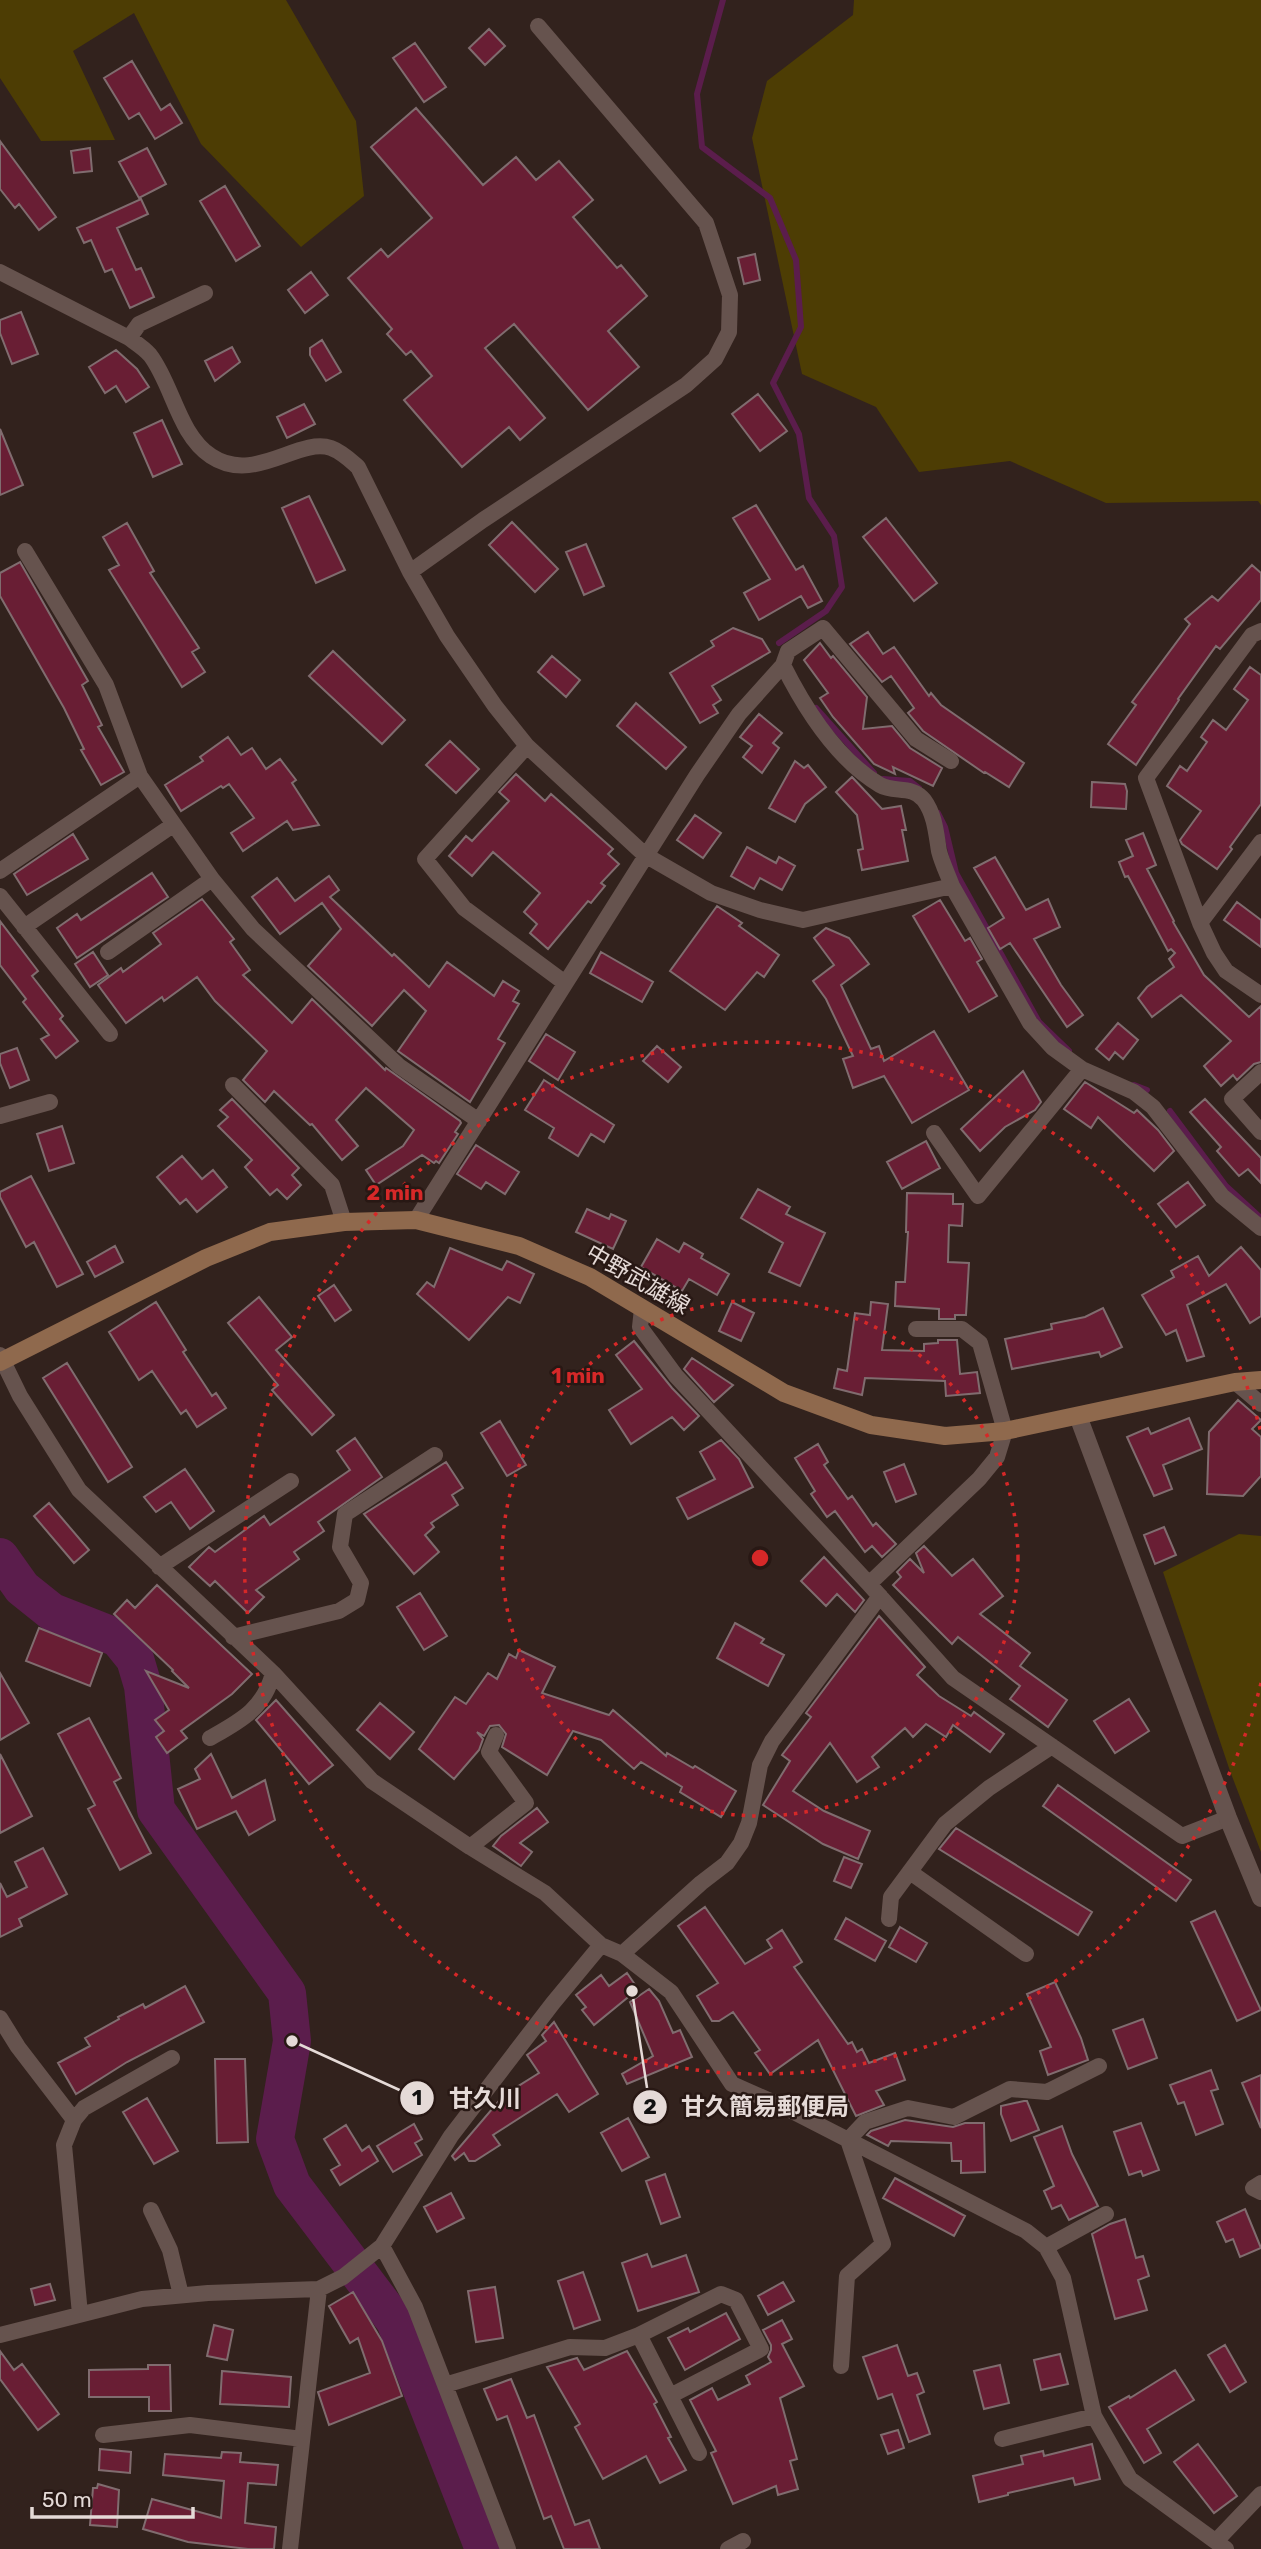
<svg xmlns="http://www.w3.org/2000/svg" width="1261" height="2549" font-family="Rubik,'Noto Sans JP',sans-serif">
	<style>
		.green { fill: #4d3d04 }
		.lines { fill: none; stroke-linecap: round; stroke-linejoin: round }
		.stream { stroke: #5b1d4c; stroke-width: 6 }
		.river { stroke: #5b1d4c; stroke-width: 38 }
		.building { fill: #691e34; stroke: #806c6f; stroke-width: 2 }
		.minor { stroke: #66534e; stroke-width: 16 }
		.tertiary { stroke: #66534e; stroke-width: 18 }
		.secondary { stroke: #8f694d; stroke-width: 18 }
		.ring { fill: none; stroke: #d62828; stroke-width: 3.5; stroke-dasharray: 3.5 7 }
		.labels { text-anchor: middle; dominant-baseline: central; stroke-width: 5; stroke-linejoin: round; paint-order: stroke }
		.street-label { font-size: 23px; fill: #e5dad7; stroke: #281814 }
		.centre { fill: #d62828; stroke: #281814; stroke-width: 3.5 }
		.ring-label { font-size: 21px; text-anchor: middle; font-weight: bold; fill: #d62828; stroke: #281814; stroke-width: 5; stroke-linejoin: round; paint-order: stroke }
		.leader { fill: none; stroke: #e5dad7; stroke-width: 2.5 }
		.callout-dot { fill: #e5dad7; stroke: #281814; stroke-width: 2.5 }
		.mark-label { font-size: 21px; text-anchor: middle; font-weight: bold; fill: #111 }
		.callout-label { font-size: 24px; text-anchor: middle; font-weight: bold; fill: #e5dad7; stroke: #281814; stroke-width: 5; stroke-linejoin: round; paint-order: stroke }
	</style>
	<rect width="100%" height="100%" fill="#32221d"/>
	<path class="green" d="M0,0H286L356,121L364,196L301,247L201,144L134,13L73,51L115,140L41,141L0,78Z
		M854,0H1261V505L1258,501L1106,503L1010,461L919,472L876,407L802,374L752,138L767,81L853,15Z
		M1239,1534L1261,1536V1852L1230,1771L1163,1572Z"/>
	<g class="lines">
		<path class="stream" d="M723,0L697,94L702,147L770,198L796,260L801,327L773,383L799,434L809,498L834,536L842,587L826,611L779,643
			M816,708L874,773
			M883,779L910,781L919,788
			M938,813L945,827L956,873L1039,1022L1069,1051
			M1134,1085L1147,1090
			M1170,1111L1226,1186L1261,1218"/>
		<path class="river" d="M0,1557L22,1588L52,1612L118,1638L135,1659L143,1686L156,1810L287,1993L292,2041L275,2139L292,2185L395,2321L484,2549"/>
	</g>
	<path class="building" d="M489,29L505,46L485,65L469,48Z
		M415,43L446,87L424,102L393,58Z
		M132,61L161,110L170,104L182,123L155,139L139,113L129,119L104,78Z
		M416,108L483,185L516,157L536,180L559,161L593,200L573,217L617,268L621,265L647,296L608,331L639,367L588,410L514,324L485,348L545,418L520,440L509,427L462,467L404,400L432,376L411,351L406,355L387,334L392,329L348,278L381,249L388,257L432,218L371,147Z
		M0,141L56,217L39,230L19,204L15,208L0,189Z
		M90,148L92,171L74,173L71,151Z
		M147,148L166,184L139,198L119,162Z
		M225,186L260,246L236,261L200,201Z
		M141,199L148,214L117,228L136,270L141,268L154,297L130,308L112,269L105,272L91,240L84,243L77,228Z
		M755,254L760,280L744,284L738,258Z
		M311,272L328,295L305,313L288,290Z
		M21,312L38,354L12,364L0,333V320Z
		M322,340L341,372L326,381L310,355V348Z
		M232,347L240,362L215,381L205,361Z
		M116,350L137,369L149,387L126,402L116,386L105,393L89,367Z
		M758,394L787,431L760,451L732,414Z
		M304,404L315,424L287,438L277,417Z
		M162,420L182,464L153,477L134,433Z
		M0,429L23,485L0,495Z
		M309,496L345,570L316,583L282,508Z
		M756,505L796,570L803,566L822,601L808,608L801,596L759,620L744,593L770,579L733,518Z
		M886,518L937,583L914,601L863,537Z
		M512,522L558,569L535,592L489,545Z
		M127,523L154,571L150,573L199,648L192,652L205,672L182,687L109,570L119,565L103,537Z
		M586,544L604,586L584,595L566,552Z
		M20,562L88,681L82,685L102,725L98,727L124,772L101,785L81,750L84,749L64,708L0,596V573Z
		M1252,565L1261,573V600L1220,649L1216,646L1178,699L1179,700L1136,765L1108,744L1136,705L1132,702L1190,624L1185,619L1212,596L1218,601Z
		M733,628L762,639L770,652L712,686L721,700L713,705L718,713L700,723L670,673L714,646L711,641Z
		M868,632L883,654L894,647L929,696L931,693L941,705L1024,763L1009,787L985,772L984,773L923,731L908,713L914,708L891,676L882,682L850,644Z
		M820,643L831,658L833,656L867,697L863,729L892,726L910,748L942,768L933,786L893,767L895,774L874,764L833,717L820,698L828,693L804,660Z
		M333,651L405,720L382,744L309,676Z
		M552,656L580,680L566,697L538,672Z
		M1250,667L1261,675V804L1230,847L1232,849L1217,869L1182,844L1180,840L1201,811L1167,786L1180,766L1187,771L1207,742L1201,737L1213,720L1226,730L1248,700L1234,689Z
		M636,703L686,747L666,769L617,726Z
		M759,714L782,733L773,743L779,748L762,773L743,757L752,746L740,737Z
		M228,737L241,755L252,748L266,769L280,759L296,780L292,783L319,825L293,830L287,821L243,851L231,833L254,818L229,784L223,788L221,786L181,811L165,785L203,761L200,757Z
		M450,741L479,769L456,793L426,765Z
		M795,761L804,768L808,765L826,787L805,804L795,822L769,808Z
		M516,774L545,801L551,794L613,849L608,854L619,864L601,883L605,886L591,903L588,901L548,949L530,933L537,924L524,912L540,893L493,852L472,876L449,856L466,836L472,841L509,801L499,792Z
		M852,777L882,809L901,806L906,830H902L908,861L862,870L858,850L863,849L857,815L836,792Z
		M1092,782L1125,784L1127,791L1126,809L1091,807Z
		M695,815L721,833L703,858L677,840Z
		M1143,833L1156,865L1147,869L1174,921L1173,922L1204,975L1249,1017L1261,1006V1062L1254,1064L1237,1080L1233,1075L1221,1086L1204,1066L1231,1041L1181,995L1152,1017L1138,998L1147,987L1174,967L1169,959L1175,953L1171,949L1168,951L1128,876L1125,877L1119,862L1133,856L1126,840Z
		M73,834L88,859L27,895L14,874Z
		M747,847L776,863L779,857L795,866L782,890L760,878L754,889L731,876Z
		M995,857L1026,910L1048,899L1060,927L1034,939L1061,985L1083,1015L1067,1027L1010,943L1000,949L988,928L1004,918L974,868Z
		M152,873L168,897L77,958L57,928L77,914L81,920Z
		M329,876L339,890L330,897L392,956L394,954L429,987L447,962L494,996L503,981L519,991L513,1001L519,1004L498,1039L505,1043L470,1102L398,1051L426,1011L404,990L372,1026L308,966L341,929L322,903L280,934L252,897L277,878L295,901Z
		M202,899L234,939L230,942L250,970L243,975L292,1023L312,999L385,1070L386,1068L460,1121L461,1123L455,1132L458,1134L439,1163L436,1161L434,1163L422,1155L376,1185L366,1170L403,1146L414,1130L366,1088L336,1120L358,1146L342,1160L312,1124L310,1125L274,1091L265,1102L243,1080L267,1051L215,1001L197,977L164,1001L162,997L126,1023L98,985L121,968L123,972L161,944L153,933Z
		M940,900L965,941L970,938L982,959L977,962L997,996L969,1012L913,916Z
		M1237,902L1261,920V947L1224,920Z
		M717,906L742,923L739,926L779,955L764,977L757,972L725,1010L670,971Z
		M0,921L38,971L32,976L63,1016L60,1019L78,1041L56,1058L41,1039L49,1035L23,1002L26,999L0,965Z
		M826,928L849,938L869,964L841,985L871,1049L879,1046L884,1061L934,1031L969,1090L912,1123L884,1076L853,1088L843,1059L853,1056L826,999L813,981L834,965L814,938Z
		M93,952L108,975L90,987L75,964Z
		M601,952L653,982L642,1002L590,973Z
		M1118,1023L1138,1040L1123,1059L1115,1052L1109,1060L1096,1049Z
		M546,1034L575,1052L558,1080L529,1061Z
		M657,1046L681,1067L668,1082L643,1061Z
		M17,1048L29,1080L10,1088L0,1063V1054Z
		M1023,1071L1041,1102L1035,1110L1005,1127L980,1151L961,1129Z
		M544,1080L614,1125L604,1142L591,1134L578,1156L549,1138L554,1128L525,1110Z
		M1085,1082L1134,1113L1137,1110L1158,1130L1174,1151L1154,1171L1098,1117L1091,1128L1064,1109Z
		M232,1099L299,1168L292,1175L301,1185L287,1199L277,1189L270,1195L245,1167L252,1160L218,1126L228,1117L220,1110Z
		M1205,1099L1261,1158V1183L1248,1169L1239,1176L1217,1151L1221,1147L1190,1112Z
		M62,1126L74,1163L49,1171L37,1134Z
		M926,1141L940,1168L902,1189L887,1162Z
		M476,1145L519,1172L505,1194L486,1182L481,1189L457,1174Z
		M182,1156L202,1179L213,1170L227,1187L197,1212L186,1199L180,1204L157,1177Z
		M31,1176L83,1274L57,1287L34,1242L26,1247L0,1197V1192Z
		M1188,1182L1205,1205L1176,1227L1158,1204Z
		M758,1189L790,1207L786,1214L825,1233L800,1286L769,1272L783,1243L741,1218Z
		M907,1193L953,1194V1204H963L962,1226L949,1225L948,1262L969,1263L966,1315H955V1319H939V1309L895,1306L896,1282H905L908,1232H906Z
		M587,1209L609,1219L611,1214L626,1221L613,1249L576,1232Z
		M657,1239L679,1252L684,1243L703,1254L701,1258L729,1274L717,1295L689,1279L682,1291L641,1267Z
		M115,1246L123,1262L95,1277L87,1262Z
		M1241,1247L1261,1270V1316L1250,1323L1226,1284L1187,1305L1204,1356L1187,1361L1176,1330L1166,1335L1142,1295L1174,1277L1171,1271L1198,1256L1209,1276Z
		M450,1248L502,1270L507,1261L534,1274L520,1303L508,1297L469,1340L417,1294L427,1282L434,1287Z
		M334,1285L351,1310L335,1321L318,1296Z
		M259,1297L292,1337L276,1350L334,1415L312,1435L272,1390L278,1385L228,1323Z
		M156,1302L186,1350L183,1352L212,1396L216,1393L226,1408L197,1427L186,1410L181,1414L152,1371L139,1380L109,1332Z
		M732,1302L754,1313L741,1341L719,1331Z
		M871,1302L888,1304L882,1350L924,1351V1344L938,1343V1340H957L960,1374L977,1372L980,1393L946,1396L945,1381L865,1378L862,1395L834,1388L838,1369L847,1371L855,1313L870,1315Z
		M1103,1308L1122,1347L1101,1357L1099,1352L1012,1369L1005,1339L1052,1329L1051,1324L1085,1317Z
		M634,1341L672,1388L699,1416L684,1430L672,1417L631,1444L609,1410L642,1389L616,1355Z
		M692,1358L733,1385L714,1402L684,1369Z
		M67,1363L132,1467L108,1482L43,1378Z
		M1238,1400L1261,1420L1252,1429L1261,1437V1476L1243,1496L1207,1494L1209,1432Z
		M1189,1418L1202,1449L1163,1465L1172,1489L1154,1496L1127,1437L1148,1428L1151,1434Z
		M500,1421L526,1465L507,1476L481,1433Z
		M355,1438L382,1477L318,1522L324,1531L294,1552L299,1559L256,1590L264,1597L248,1613L215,1581L210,1586L189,1567L209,1547L215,1552L264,1516L270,1525L350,1470L337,1451Z
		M721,1440L739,1459L753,1487L688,1519L677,1498L715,1479L700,1452Z
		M818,1444L828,1462L824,1465L848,1499L852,1496L873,1526L876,1523L896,1544L882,1557L872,1546L865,1552L835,1511L827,1517L811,1494L815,1491L795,1458Z
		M446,1462L463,1488L452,1495L458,1505L431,1523L434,1527L425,1535L439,1552L414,1574L364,1514Z
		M904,1464L916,1494L896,1502L884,1472Z
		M185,1469L214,1511L190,1529L171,1502L156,1512L144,1497Z
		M49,1503L89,1550L74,1563L34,1516Z
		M1164,1527L1176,1555L1155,1564L1144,1535Z
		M924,1546L952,1576L973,1559L1003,1596L980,1614L1030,1653L1020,1666L1067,1700L1048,1727L1010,1699L1020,1686L958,1637L952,1644L893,1585L901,1577L897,1572L910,1559L924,1573L916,1553Z
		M824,1557L864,1600L855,1612L837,1594L826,1606L801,1581Z
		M157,1585L252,1674L232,1694L181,1731L187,1738L167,1753L156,1737L164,1731L155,1720L169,1710L146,1671L189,1688L172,1671L173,1670L114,1614L127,1600L135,1608Z
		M420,1593L447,1636L424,1650L397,1607Z
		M879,1616L925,1667L917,1675L939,1696L971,1716L974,1712L1004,1734L990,1752L953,1725L946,1737L926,1724L913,1737L905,1728L872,1757L879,1767L857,1782L830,1743L793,1791L824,1811L870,1831L858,1859L823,1844L763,1805L790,1761L782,1755L811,1717L806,1713Z
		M735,1623L764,1639L761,1643L784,1655L768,1686L717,1658Z
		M39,1628L102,1653L90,1686L26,1661Z
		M519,1650L555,1667L542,1693L609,1715L613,1710L666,1756L667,1753L693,1768L695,1766L736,1791L721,1817L680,1792L682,1787L641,1762L634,1769L601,1740L573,1731L547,1775L502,1747L506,1734L499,1725L490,1726L484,1736L477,1732L483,1739L479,1750L454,1779L419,1749L455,1697L466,1704L488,1673L497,1679L509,1654L516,1658Z
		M0,1673L29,1723L0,1740Z
		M1129,1699L1149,1731L1115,1753L1094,1721Z
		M276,1700L333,1765L309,1784L256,1720Z
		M380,1703L414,1732L390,1759L357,1730Z
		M89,1718L121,1778L114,1782L151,1853L120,1870L88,1809L95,1805L58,1734Z
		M0,1754L32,1816L0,1833Z
		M211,1754L232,1798L265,1780L275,1820L249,1835L236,1811L197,1829L178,1789L200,1779L195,1769Z
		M1058,1785L1191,1880L1176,1901L1043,1806Z
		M537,1808L548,1822L520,1843L532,1852L521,1866L493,1846L501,1836Z
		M956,1828L1092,1912L1078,1935L939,1849Z
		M43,1848L67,1894L19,1919L22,1926L0,1937V1883L7,1897L27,1887L15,1862Z
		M844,1857L862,1864L851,1888L834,1881Z
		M705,1907L745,1964L772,1948L767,1940L782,1930L802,1962L794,1967L848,2044L852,2042L857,2052L862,2049L869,2063L895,2053L905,2080L876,2091L884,2105L856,2116L818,2040L770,2074L755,2053L760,2050L733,2012L719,2021H712L697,1996L718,1983L678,1926Z
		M1215,1911L1261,2010L1237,2021L1191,1922Z
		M846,1918L886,1941L875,1961L835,1939Z
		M900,1927L927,1943L916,1962L889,1947Z
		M627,1973L638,1989L594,2025L582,2010L586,2007L576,1995L601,1975L609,1986Z
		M1055,1982L1081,2038L1088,2060L1048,2075L1040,2051L1051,2047L1027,1994Z
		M185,1986L204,2022L127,2062L76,2094L58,2063L90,2046L85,2038L119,2019L118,2017L143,2004L145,2008Z
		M649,1989L659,2001L673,2033L680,2030L692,2057L627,2084L622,2074L653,2056L630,2002Z
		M1143,2019L1157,2058L1128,2069L1113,2030Z
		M554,2022L598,2094L569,2112L557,2094L493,2135L500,2145L475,2161H469L464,2153L455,2160L452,2156L504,2095L539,2073L527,2055L546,2041L542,2035Z
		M215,2059H245L248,2142L217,2143Z
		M1211,2070L1218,2089L1211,2091L1223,2124L1196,2135L1184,2102L1178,2104L1170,2085Z
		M1261,2075V2128L1242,2083Z
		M147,2098L178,2151L154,2164L123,2112Z
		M1024,2101H1027L1039,2130L1011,2141L1001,2114V2106Z
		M628,2118L649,2157L622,2171L601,2133Z
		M905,2120L953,2127L965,2123H984L985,2172L961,2173V2161H952L951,2143L891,2141L888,2146L867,2135L871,2131Z
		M1141,2123L1159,2170L1143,2176L1141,2171L1129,2175L1114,2132Z
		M414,2124L422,2139L415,2143L422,2155L393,2172L377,2146Z
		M346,2125L362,2151L369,2146L378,2161L340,2185L331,2170L340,2165L324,2139Z
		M1062,2126L1072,2154L1098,2206L1069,2220L1061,2205L1052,2209L1044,2191L1054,2186L1034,2137Z
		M665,2174L680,2217L661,2224L646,2181Z
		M895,2178L965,2216L954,2236L883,2198Z
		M451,2193L464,2218L437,2232L424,2207Z
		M1245,2209L1261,2248L1240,2257L1233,2239L1226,2242L1217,2222Z
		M1125,2219L1136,2258L1143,2256L1149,2276L1138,2280L1147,2310L1115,2319L1092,2234L1110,2224Z
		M647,2254L652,2267L686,2255L699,2292L638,2311L622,2263Z
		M583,2272L600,2320L574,2329L558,2281Z
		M783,2282L794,2301L768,2315L758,2296Z
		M50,2284L55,2300L35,2305L31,2289Z
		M495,2287L503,2338L476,2342L468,2291Z
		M353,2292L382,2341L402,2396L329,2425L318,2392L370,2373L358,2338L350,2343L329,2306Z
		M726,2313L740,2339L685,2370L668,2338L688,2328L690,2332Z
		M782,2320L792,2339L782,2344L804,2386L780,2398L797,2459L790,2461L798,2489L778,2495L776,2486L733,2504L711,2453L716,2451L690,2400L712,2388L718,2400L750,2384L746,2376L771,2362L768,2357L771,2350V2345L763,2330Z
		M214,2325L233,2330L227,2360L207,2356Z
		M897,2345L908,2376L917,2373L924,2392L917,2395L930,2434L909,2442L892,2394L878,2399L863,2357Z
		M1225,2345L1246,2382L1230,2392L1208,2355Z
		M0,2351L14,2370L22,2364L59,2414L38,2430L0,2379Z
		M627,2351L657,2402L654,2404L671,2437L668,2438L686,2470L660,2483L646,2456L603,2479L575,2427L580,2424L547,2367L577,2358L584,2370Z
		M1060,2354L1068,2384L1041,2390L1034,2360Z
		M148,2365H170L171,2411H149V2397H89V2370L148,2369Z
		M1000,2365L1009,2403L984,2409L974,2371Z
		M1175,2370L1194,2400L1147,2429L1161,2453L1144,2463L1109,2407L1129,2396L1130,2398Z
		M222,2371L291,2377L289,2407L220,2404Z
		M511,2379L527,2418L534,2415L575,2525L589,2520L600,2549H564L551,2516L544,2519L507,2416L497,2420L484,2389Z
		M898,2430L904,2448L888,2454L881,2435Z
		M1092,2444L1100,2479L1075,2485L1073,2478L1008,2493V2495L979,2502L973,2476L1023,2464L1021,2456L1043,2451L1044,2456Z
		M1198,2444L1237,2496L1214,2513L1174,2462Z
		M100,2449L131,2452L130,2473L99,2470Z
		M222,2452L241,2453L240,2462L278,2465L276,2485L248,2483L245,2523L276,2527L274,2549H248L188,2542L143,2529L152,2499L221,2518L224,2481L163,2475L165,2454L221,2458Z
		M98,2484L119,2490L117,2527L90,2525L93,2488H97Z"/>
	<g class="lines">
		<path class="minor" d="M0,272L129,338C136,343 144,348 150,355C173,385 178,434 211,456C254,485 298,437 331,448C342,452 350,460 358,467L410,572L447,636L495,706L527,746L645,855L711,893L760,910L803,920L952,886L1030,1023L1053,1048L1082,1069L1134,1092L1153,1107L1222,1196L1261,1228
			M129,338L139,324L205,293
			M25,551L106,685L140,776L212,879L253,929L399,1066L479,1121
			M410,572L483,520L686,385L715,359L729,332L730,295L706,223L538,26
			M1261,631L1252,635L1146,778L1200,923L1214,953L1226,971L1261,995
			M783,665C805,709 836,759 880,785C894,793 912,785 924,800C935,815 936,833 939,851C942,863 948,875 952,886
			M527,746L425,859L464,908L565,983
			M0,871L140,776
			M0,896L110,1034
			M1200,923L1261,842
			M24,927L173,825
			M108,952L212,879
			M1261,1072L1232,1099L1261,1132
			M233,1085L332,1185L344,1222
			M0,1116L50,1102
			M934,1133L978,1196L1082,1069
			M416,1220L697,775L739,714L783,665L788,651L823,628L916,739L951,761
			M642,1309L640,1327L676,1376L869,1584L953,1678L1182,1836L1228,1818
			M0,1355L20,1396L79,1490L273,1673L372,1781L470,1847L545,1893L601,1945L622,1954L671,1992L732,2084L784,2107L1026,2231L1046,2247L1063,2278L1094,2416L1130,2479L1226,2549
			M1235,1382L1261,1404
			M159,1567L291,1481
			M869,1584L979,1479L997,1457L1005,1431L980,1343L962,1329H916
			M233,1637L339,1611L357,1600L361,1583L340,1547L345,1514L435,1455
			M210,1738C240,1721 264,1709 273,1673
			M470,1847L526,1803L489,1752L496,1735
			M910,1872L1026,1954
			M889,1919L891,1897L945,1824L989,1788L1052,1746
			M622,1954L701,1883L727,1863L741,1843L749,1823L760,1765L772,1741L880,1596
			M0,2018L18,2047L74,2120L64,2145L80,2314
			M74,2120L84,2108L172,2058
			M1261,2183L1253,2188L1261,2192
			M151,2210L170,2250L181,2295
			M382,2246L415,2307L508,2549
			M1046,2247L1106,2214
			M0,2335L142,2299L208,2293L319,2289L343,2277L382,2246L451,2136L553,2003L601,1945
			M639,2335L699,2453
			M841,2366L847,2276L883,2244L848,2140L865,2122L908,2108L954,2117L1010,2089L1047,2092L1099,2066
			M445,2385L570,2347L605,2348L639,2335L721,2294L736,2300L761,2349L670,2396
			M103,2435L190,2425L302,2439
			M1002,2439L1094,2416
			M1217,2540L1261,2494
			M290,2549L319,2289
			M728,2549L743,2541"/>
		<path class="tertiary" d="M1078,1416L1228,1818L1261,1898"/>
		<path class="secondary" d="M0,1362L206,1258L270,1232L344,1222L416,1220L519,1246L590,1277L784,1393L871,1425L945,1436L1005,1431L1235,1382L1261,1380"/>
	</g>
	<g class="ring">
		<circle cx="760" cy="1558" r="258"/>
		<path d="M1261 1683A516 516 0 1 1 1261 1433"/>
	</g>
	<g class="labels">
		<g class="street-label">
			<text transform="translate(638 1279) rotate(30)">中野武雄線</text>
		</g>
	</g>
	<circle cx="760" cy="1558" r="10" class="centre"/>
	<g class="ring-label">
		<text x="395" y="1200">2 min</text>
		<text x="578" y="1383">1 min</text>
	</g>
	<path class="leader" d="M292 2041L417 2098M632 1991L650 2107"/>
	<g class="callout-dot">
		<circle cx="292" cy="2041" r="7"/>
		<circle cx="632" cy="1991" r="7"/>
		<circle cx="417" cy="2098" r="18"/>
		<circle cx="650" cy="2107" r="18"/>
	</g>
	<g class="mark-label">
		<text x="417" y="2105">1</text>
		<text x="650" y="2114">2</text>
	</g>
	<g class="callout-label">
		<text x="485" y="2107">甘久川</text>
		<text x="765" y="2115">甘久簡易郵便局</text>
	</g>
	<path d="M32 2507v10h161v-10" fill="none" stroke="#e5dad7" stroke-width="3.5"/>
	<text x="42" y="2507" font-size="21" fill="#e5dad7" stroke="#281814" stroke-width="5" paint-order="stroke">50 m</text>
</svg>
